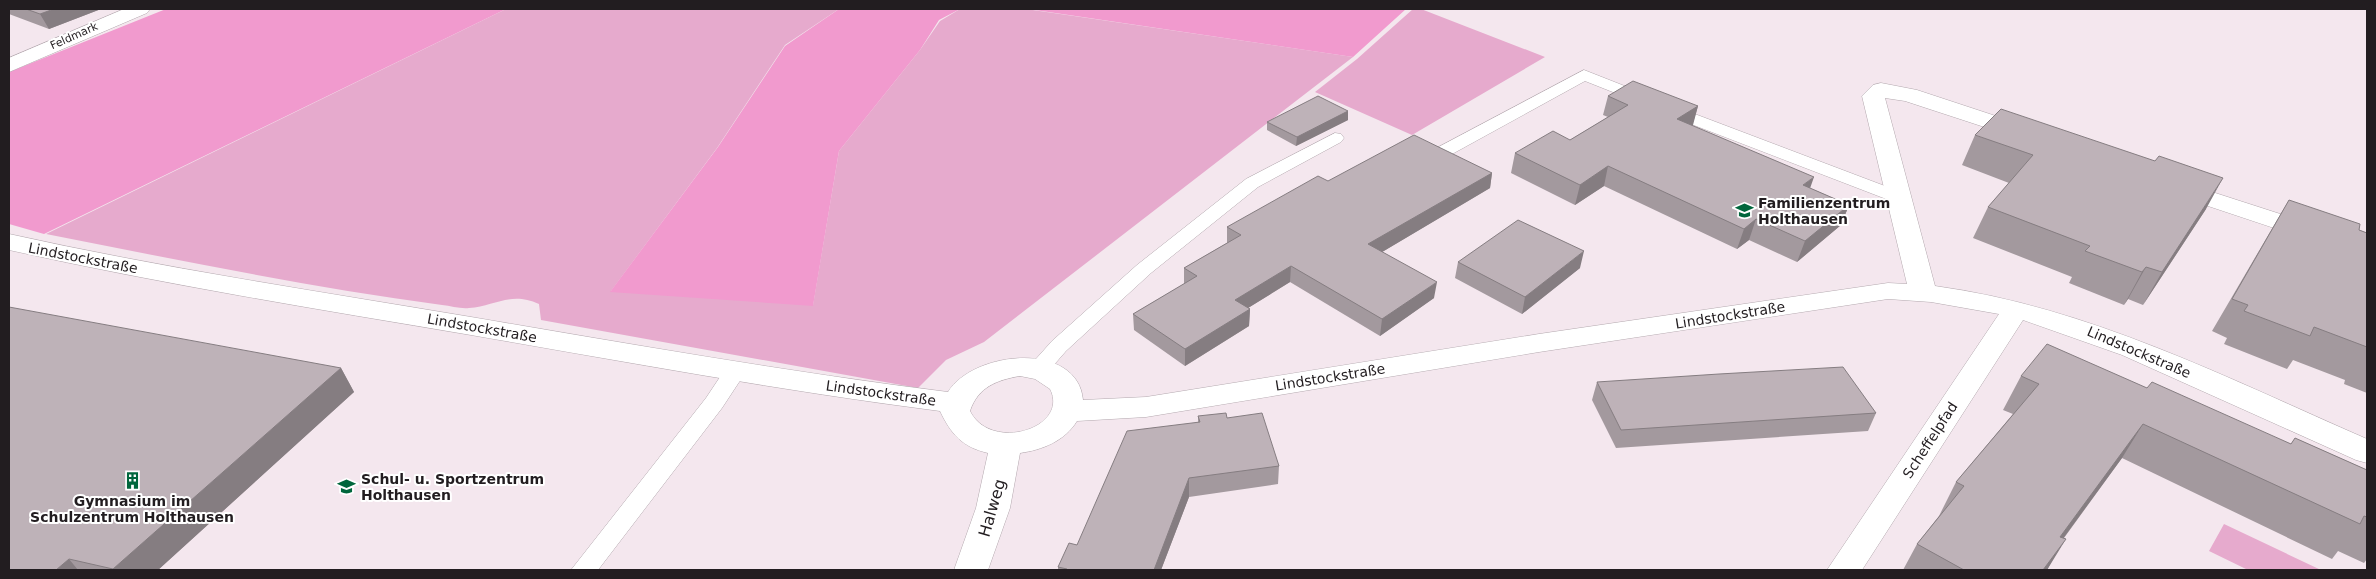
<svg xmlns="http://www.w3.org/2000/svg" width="2376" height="579" font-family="'DejaVu Sans',sans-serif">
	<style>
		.green { fill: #e6aacd }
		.forest { fill: #f19ace }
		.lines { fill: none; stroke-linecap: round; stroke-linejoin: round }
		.lane-casing { stroke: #b3a8ae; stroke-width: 1 }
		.street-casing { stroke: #b3a8ae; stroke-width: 1 }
		.lane { fill: #fff; fill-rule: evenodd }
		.street { fill: #fff; fill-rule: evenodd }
		.wall { fill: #a3999e }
		.shaded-wall { fill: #857d81 }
		.building { fill: #beb2b8; stroke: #857d81 }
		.labels { text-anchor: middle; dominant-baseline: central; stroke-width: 4; stroke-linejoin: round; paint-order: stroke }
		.far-street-label { font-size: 11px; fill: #221d20; stroke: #fff }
		.poi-label { font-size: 14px; font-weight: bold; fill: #221d20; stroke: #fff; text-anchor: start }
		.street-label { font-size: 14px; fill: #221d20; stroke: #fff }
		.near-street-label { font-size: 16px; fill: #221d20; stroke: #fff }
	</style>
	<rect width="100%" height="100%" fill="#f4e7ee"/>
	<path class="green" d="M506,9H839L785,45L717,148L611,291L813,305L839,151L920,50L940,21L960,9H1026L1353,57L984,342L946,360L918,388L541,320L539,304C511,291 495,306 469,308C461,309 451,306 442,305C309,287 178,260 46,234Z
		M1413,9H1421L1545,57L1412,135L1315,92L1357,59Z
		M2224,524L2321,570H2248L2209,551Z"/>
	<path class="forest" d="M166,9H506L44,234L9,224V72Z
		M839,9H960L939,20L920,50L839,151L813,306L610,292L718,147L785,46Z
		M1028,9H1406L1353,57Z"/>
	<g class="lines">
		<defs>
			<path id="lane" d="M1584,70L1650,96L1652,99L1650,102H1638L1585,81L1443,159H1431L1428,155L1431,151Z
				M1671,105L1906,194L1909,198L1906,202H1894L1665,114L1663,110L1665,106Z
				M1335,133L1341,134L1344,138L1341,142L1258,187L1151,273L1066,351L1046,374L1038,376L1030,374L1027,369L1052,341L1137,265L1246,179Z
				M736,363L744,365L747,370L722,408L598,570H571L706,398L728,365Z"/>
			<path id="street" d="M124,9H150L147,13L9,72V58Z
				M1881,83L1917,90L2032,128L2036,133L2032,138L2024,140L1905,101L1885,98L1935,286C2089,307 2227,378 2367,439V463L2356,460L2122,355L2023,320L1862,570H1827L1999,314L1931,302L1888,299L1539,352L1146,417L1077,421C1065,441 1042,450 1020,453L1010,508L988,570H954L976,508L988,453C962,447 951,434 940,411C783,391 627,362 471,335C317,309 162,284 9,250V234C162,268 316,291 471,317C630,344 788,372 948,392C974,350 1078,341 1083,400L1146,397L1539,334L1888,283L1907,284L1862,96L1873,85ZM1020,376L1035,379L1050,389C1070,428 991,453 970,411C978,387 997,380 1020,376Z
				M2175,180L2367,242V259L2166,192L2163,187L2166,182Z"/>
		</defs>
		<use href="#lane" class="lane-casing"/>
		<use href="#street" class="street-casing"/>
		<use href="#lane" class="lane"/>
		<use href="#street" class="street"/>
	</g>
	<path class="wall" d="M9,9H101L49,29L9,14Z
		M1608,96L1698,106L1692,126L1810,188L1849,205L1841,225L1797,262L1749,240L1737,249L1604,186L1575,205L1511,173L1515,153L1570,140L1608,117L1603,115Z
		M1348,111V120L1296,146L1267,130V122Z
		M1975,135L2206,209L2143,305L2128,299L2124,305L2069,283L2072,277L1973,238L1988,207L2009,183L1962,165Z
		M1492,173L1490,188L1382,252L1434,298L1380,336L1290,282L1248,308L1250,309L1249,326L1185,366L1134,330L1133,314L1184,284V268L1227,243V227L1328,181Z
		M2289,200L2367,233V393L2344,384L2345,380L2293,360L2287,369L2224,344L2227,338L2212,331L2270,232Z
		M1458,262L1580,268L1522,314L1455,278Z
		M341,368L354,392L158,570H9Z
		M2021,376L2147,388L2291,444L2295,438L2367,470V559L2364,563L2338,551L2332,559L2122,458L2064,538L2047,570H1903L1917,544L1939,516L1956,482L2013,414L2003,410Z
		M1597,382L1876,413L1868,431L1616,448L1592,400Z
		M1198,416L1227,418L1279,466L1278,484L1189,497L1161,570H1058V567L1077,545L1198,422Z"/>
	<path class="shaded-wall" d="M54,9H101L49,29L40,14Z
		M1698,106L1693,125L1672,139L1677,119Z
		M1348,111V120L1296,146L1297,137Z
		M1608,166L1604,186L1575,205L1580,185Z
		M1492,173L1490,188L1367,261L1368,244Z
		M1814,177L1807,197L1803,185Z
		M2223,178L2206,209L2143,305L2162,272Z
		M1849,205L1841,225L1797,262L1805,241Z
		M1756,219L1749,240L1737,249L1744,229Z
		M1584,251L1580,268L1522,314L1525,297Z
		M1291,266L1290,282L1235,316V300Z
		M2146,267L2128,299L2124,305L2142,272Z
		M1437,282L1434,298L1380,336L1382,319Z
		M1250,309L1249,326L1185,366V349Z
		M341,368L354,392L158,570H114L113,569Z
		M2143,424L2122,458L2040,570L2060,537Z
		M1189,478V497L1161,570H1154Z
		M2066,539L2047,570H2043Z
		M69,559L78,570H56Z"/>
	<path class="building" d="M26,9H54L40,14Z
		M1633,81L1698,106L1677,119L1814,177L1803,185L1849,205L1805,241L1756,219L1744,229L1608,166L1580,185L1515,153L1553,131L1570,140L1628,105L1608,96Z
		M1318,96L1348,111L1297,137L1267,122Z
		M2001,109L2155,161L2159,156L2223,178L2162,272L2146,267L2142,272L2085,251L2090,246L1988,207L2033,155L1975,135Z
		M1414,135L1492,173L1368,244L1437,282L1382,319L1291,266L1235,300L1250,309L1185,349L1133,314L1197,276L1184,268L1241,235L1227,227L1318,176L1328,181Z
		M2289,200L2360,224L2359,230L2367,233V347L2314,327L2310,336L2244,311L2248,305L2232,299Z
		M1518,220L1584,251L1525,297L1458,262Z
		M9,307L341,368L113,569L69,559L56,570H9Z
		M2047,344L2147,388L2152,382L2291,444L2295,438L2367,470V517L2364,516L2360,524L2143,424L2060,537L2066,539L2043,570H1964L1917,544L1964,486L1956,482L2039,384L2021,376Z
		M1843,367L1876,413L1621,430L1597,382L1719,374Z
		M1226,413L1227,418L1262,413L1279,466L1189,478L1154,570H1066L1067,569L1058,567L1069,543L1077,545L1127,431L1200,422L1198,416Z"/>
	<defs>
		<symbol id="school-bare" viewBox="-9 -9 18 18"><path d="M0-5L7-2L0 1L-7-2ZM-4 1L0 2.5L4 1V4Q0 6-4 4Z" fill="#00663c" stroke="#fff" stroke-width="2.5" paint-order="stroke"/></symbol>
		<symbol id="building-bare" viewBox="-9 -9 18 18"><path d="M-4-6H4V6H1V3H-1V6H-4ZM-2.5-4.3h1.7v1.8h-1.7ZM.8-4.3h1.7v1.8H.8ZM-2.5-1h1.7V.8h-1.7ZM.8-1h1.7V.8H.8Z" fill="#00663c" stroke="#fff" stroke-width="2.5" paint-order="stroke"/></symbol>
	</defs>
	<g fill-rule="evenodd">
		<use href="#school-bare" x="1732" y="198" width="25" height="25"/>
		<use href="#building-bare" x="120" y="468" width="25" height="25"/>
		<use href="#school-bare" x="334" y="474" width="25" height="25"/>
	</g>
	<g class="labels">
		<g class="far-street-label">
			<text transform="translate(74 36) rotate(-24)">Feldmark</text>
		</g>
		<g class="poi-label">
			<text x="1758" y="203">Familienzentrum<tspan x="1758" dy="16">Holthausen</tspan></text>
			<text x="361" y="479">Schul- u. Sportzentrum<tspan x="361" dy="16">Holthausen</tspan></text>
			<text x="132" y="501" text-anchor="middle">Gymnasium im<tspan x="132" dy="16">Schulzentrum Holthausen</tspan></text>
		</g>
		<g class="street-label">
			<text transform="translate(83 258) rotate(11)">Lindstockstraße</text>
			<text transform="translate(1730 315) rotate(-9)">Lindstockstraße</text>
			<text transform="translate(482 328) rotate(10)">Lindstockstraße</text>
			<text transform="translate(2139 352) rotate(23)">Lindstockstraße</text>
			<text transform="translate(1330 377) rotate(-9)">Lindstockstraße</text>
			<text transform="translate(881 393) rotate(8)">Lindstockstraße</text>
			<text transform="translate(1930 440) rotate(-57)">Scheffelpfad</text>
		</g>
		<g class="near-street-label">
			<text transform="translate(992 508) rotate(-74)">Halweg</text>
		</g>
	</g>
	<rect width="2376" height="579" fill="none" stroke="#221d20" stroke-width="20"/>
</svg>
